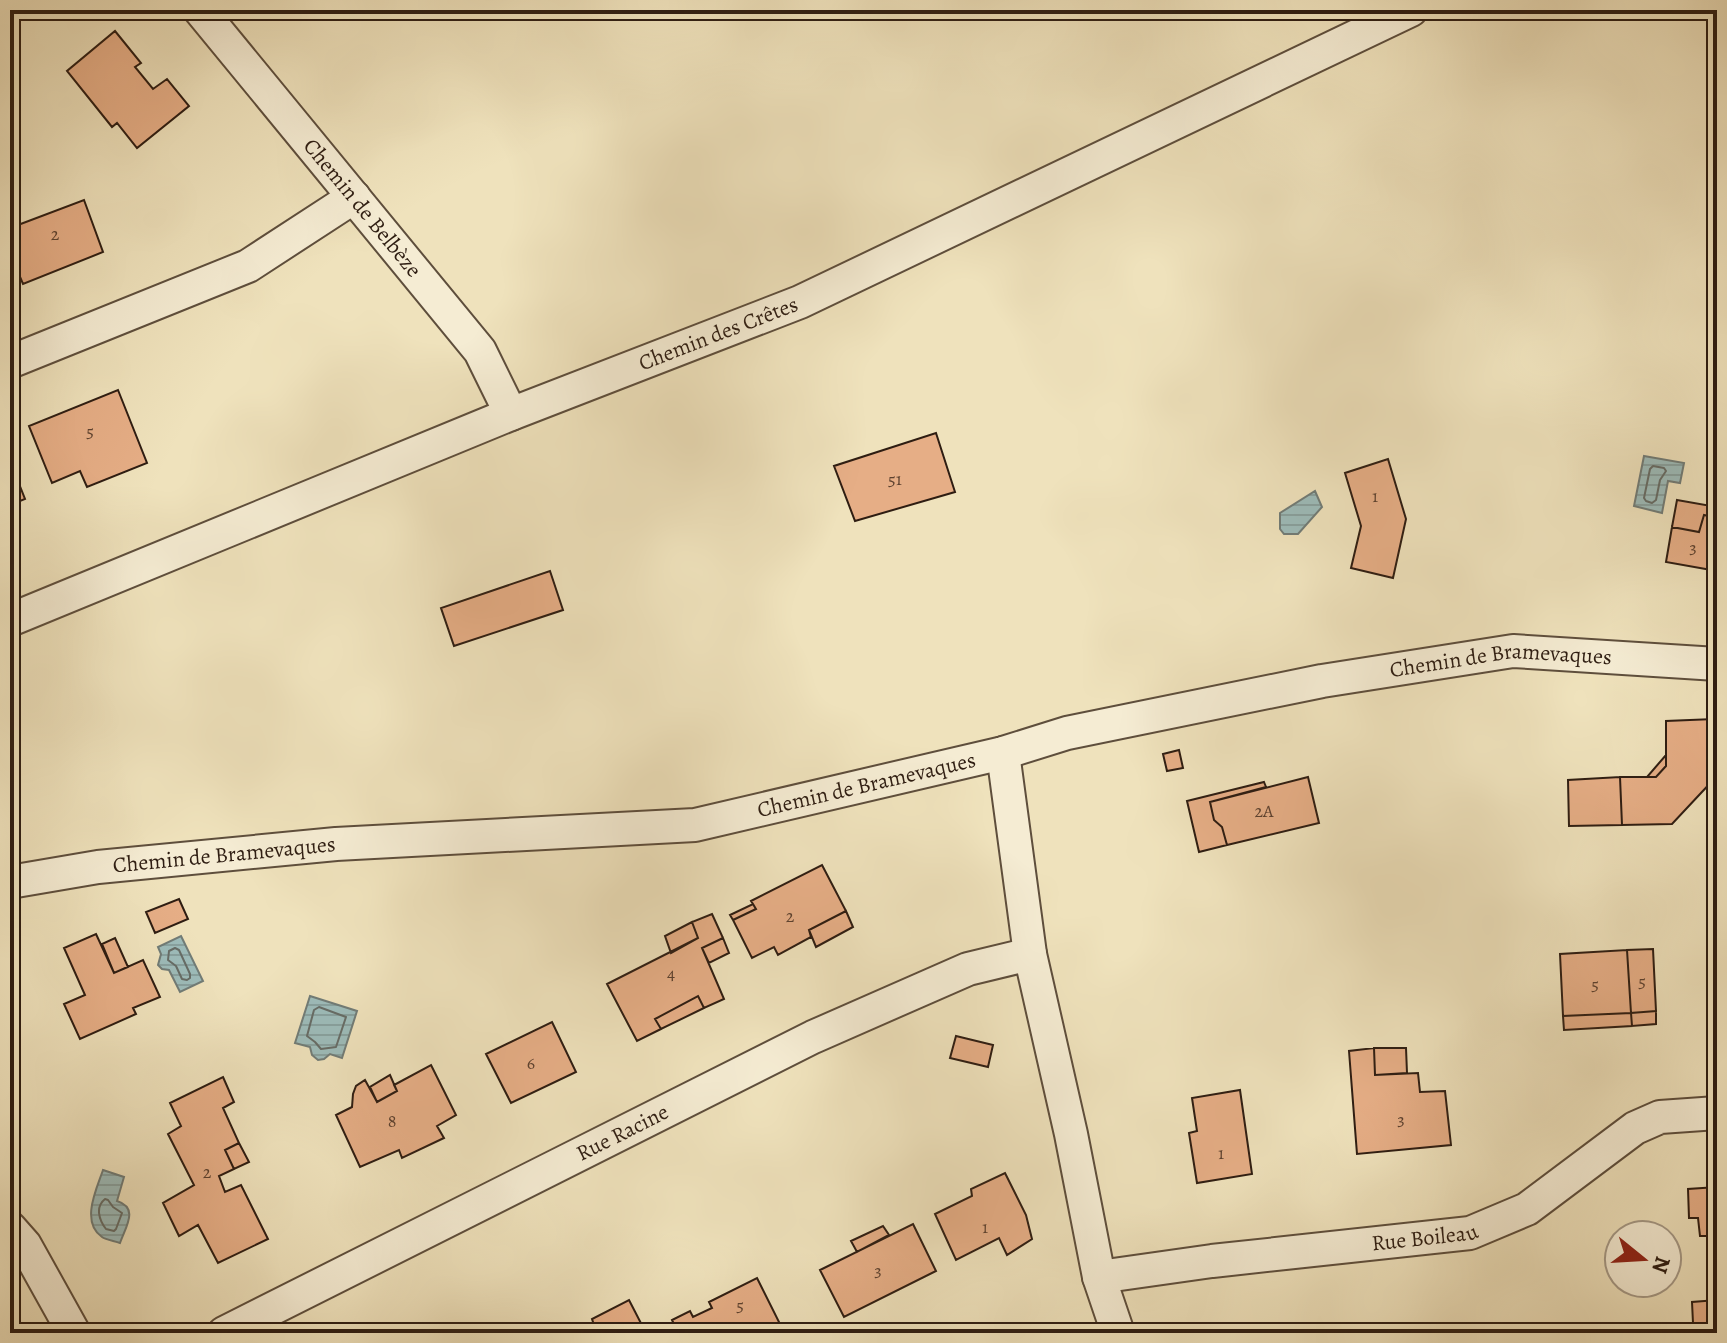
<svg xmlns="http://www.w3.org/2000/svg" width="1727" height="1343" font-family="Alegreya,serif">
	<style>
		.water { fill: url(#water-rules); stroke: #717c77; stroke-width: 2 }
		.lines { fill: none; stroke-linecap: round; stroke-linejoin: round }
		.shore { stroke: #666c66; stroke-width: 2 }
		.building { fill: #e6ae86; stroke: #2e1d12; stroke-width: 2 }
		.minor-casing { stroke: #5e4e3c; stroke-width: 36 }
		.minor { stroke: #f5ecd3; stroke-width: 32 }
		.labels { text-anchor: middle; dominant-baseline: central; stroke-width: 8; stroke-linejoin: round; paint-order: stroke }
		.number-label { font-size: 18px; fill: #5c412f }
		.street-label { font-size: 22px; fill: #2e1d12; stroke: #f5ecd3 }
	</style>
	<defs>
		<pattern id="water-rules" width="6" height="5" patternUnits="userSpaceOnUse" patternTransform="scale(2)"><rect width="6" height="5" fill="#9dbcba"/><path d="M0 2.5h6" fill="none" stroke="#88a19f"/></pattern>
	</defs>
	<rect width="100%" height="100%" fill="#efe2bc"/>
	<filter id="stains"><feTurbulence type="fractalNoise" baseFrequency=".0025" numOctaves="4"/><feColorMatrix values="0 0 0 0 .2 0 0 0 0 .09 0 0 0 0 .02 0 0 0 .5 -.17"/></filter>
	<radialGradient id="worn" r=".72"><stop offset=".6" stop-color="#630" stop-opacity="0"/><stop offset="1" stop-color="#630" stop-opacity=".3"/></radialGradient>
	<path class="water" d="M1644,456L1684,463L1680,483L1668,481L1662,513L1634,506Z
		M1315,491L1322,507L1298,534H1284L1280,529V513Z
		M181,936L203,981L180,992L169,970L162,969L158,965L161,954L158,947Z
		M310,996L357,1011L342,1058L330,1054L324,1059L318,1060L312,1055L310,1047L295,1043Z
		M103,1170L124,1177L117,1201C139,1208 126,1226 120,1243C115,1241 106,1240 102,1237C80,1222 97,1188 103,1170Z"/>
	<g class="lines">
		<path class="shore" d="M1653,466L1664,468L1666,471L1660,480L1656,500L1652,503L1646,501L1644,498L1650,469Z
			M175,948L179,950L190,974V978L187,980L182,979L176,966L168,960L169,951Z
			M319,1007L346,1017L336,1047L321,1049L315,1042L307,1036L314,1010Z
			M105,1199L108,1200L113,1207L122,1213L116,1229L114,1231L106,1229C99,1220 95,1207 105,1199Z"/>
	</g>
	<path class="building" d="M115,31L141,63L135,67L153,89L167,79L189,106L137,148L117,123L112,127L67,71Z
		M84,200L103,252L23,284L10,253V228Z
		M118,390L147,463L87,487L80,471L52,483L29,426Z
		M936,433L955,492L855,521L834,466Z
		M1388,459L1406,519L1393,578L1351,568L1361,526L1345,473Z
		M10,461L25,499L10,505Z
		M1677,500L1717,507V518L1704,515L1699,532L1672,527Z
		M1704,515L1717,518V571L1666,562L1672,527L1699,532Z
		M550,571L563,610L454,646L441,608Z
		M1714,719L1715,778L1672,824L1622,825L1620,777H1656L1666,766V721Z
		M1179,750L1183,768L1167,771L1163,754Z
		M1666,755V766L1656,777H1647Z
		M1308,777L1319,823L1227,845L1222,827L1214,820L1210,802Z
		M1620,777L1622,825L1569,826L1568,780Z
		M1264,782L1266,787L1210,802L1214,820L1222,827L1227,845L1199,852L1187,801Z
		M822,865L846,911L809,930L811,937L778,955L774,947L752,958L733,920L756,909L751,901Z
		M179,899L188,919L155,933L146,912Z
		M753,904L756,909L733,920L730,915Z
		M846,911L853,927L816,947L809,930Z
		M712,914L723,938L702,948L724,999L704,1008L698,996L655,1019L661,1029L637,1041L607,984L698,938L692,922Z
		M692,922L698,938L671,953L665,936Z
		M96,934L114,973L143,960L160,997L133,1008L136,1014L80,1039L64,1004L85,995L64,948Z
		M115,938L128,967L114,973L102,944Z
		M723,938L729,953L709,963L702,948Z
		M1653,949L1656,1011L1631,1013L1627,950Z
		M1627,950L1631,1013L1563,1016L1560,954Z
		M698,996L704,1008L661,1029L655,1019Z
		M1656,1011V1024L1632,1026L1631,1013Z
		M1631,1013L1632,1026L1564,1030L1563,1016Z
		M552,1022L576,1072L511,1103L486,1054Z
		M956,1036L993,1045L988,1067L950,1058Z
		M1374,1048L1375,1075L1418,1073L1420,1092L1445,1091L1451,1145L1357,1154L1349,1051Z
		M1374,1048H1406L1407,1073L1375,1075Z
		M431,1065L456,1115L437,1126L444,1138L402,1158L399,1150L360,1167L336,1115L352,1107L353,1094L356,1086L365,1080L377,1102L397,1091L394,1085Z
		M390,1075L397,1091L377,1102L370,1087Z
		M223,1077L234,1102L223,1108L239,1143L225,1150L234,1169L219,1176L225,1192L241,1185L268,1239L218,1263L198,1225L179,1236L163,1203L194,1185L168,1134L181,1126L170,1103Z
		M1240,1090L1252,1174L1197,1183L1189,1133L1197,1131L1192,1098Z
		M239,1143L249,1162L234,1169L225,1150Z
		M1005,1173L1026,1215L1032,1239L1007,1255L999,1238L956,1260L935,1214L972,1196L971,1189Z
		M1717,1187V1236H1700L1698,1218H1689L1688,1189Z
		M913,1224L936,1271L844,1317L820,1270Z
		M883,1226L889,1235L857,1252L851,1241Z
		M757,1278L782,1328L772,1333H678L672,1320L690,1311L693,1317L712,1308L709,1302Z
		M629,1300L646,1333H592L596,1331L592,1319Z
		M1717,1300V1333H1684V1327L1693,1323L1692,1302Z"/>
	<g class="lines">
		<defs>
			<g id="minor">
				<path id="s1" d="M200,10L480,351L511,414"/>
				<path d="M10,362L248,266L354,197"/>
				<path id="s2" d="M10,620L511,414L800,302L1411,10"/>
				<path d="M1003,753L1030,954L1071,1134L1099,1277L1118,1333"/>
				<path id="s3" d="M10,882L98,867L336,844L695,825L1003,753L1067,733L1322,681L1513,651L1717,664"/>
				<path d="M10,1228L25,1245L74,1333"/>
				<path id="s4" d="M1099,1277L1212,1261L1470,1233L1527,1209L1635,1128L1660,1117L1717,1113"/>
				<path id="s5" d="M224,1333L813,1037L968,969L1030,954"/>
			</g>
		</defs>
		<use href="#minor" class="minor-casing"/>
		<use href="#minor" class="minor"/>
	</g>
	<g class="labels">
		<g class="number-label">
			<text x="55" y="234">2</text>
			<text x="90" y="431">5</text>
			<text x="895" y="479">51</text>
			<text x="1375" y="496">1</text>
			<text x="1693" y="547">3</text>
			<text x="1264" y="811">2A</text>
			<text x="790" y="916">2</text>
			<text x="671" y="973">4</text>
			<text x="1642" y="981">5</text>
			<text x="1595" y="984">5</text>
			<text x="531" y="1063">6</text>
			<text x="1401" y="1119">3</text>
			<text x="392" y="1121">8</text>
			<text x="1221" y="1153">1</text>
			<text x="207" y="1172">2</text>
			<text x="985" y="1227">1</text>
			<text x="878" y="1270">3</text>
			<text x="740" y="1305">5</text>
		</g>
		<g class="street-label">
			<text stroke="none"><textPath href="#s1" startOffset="256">Chemin de Belbèze</textPath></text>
			<text stroke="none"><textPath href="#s2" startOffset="764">Chemin des Crêtes</textPath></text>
			<text stroke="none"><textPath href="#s3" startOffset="1512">Chemin de Bramevaques</textPath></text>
			<text stroke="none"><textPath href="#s3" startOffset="864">Chemin de Bramevaques</textPath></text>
			<text stroke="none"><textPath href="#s3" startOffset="216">Chemin de Bramevaques</textPath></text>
			<text stroke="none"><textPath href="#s5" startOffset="446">Rue Racine</textPath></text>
			<text stroke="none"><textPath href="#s4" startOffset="328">Rue Boileau</textPath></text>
		</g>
	</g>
	<rect width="1727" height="1343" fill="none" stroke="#efe2bc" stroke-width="40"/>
	<rect x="12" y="12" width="1703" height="1319" fill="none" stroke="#2e1d12" stroke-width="4"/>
	<rect x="20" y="20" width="1687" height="1303" fill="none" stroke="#2e1d12" stroke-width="2"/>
	<g transform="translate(1643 1259) rotate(108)"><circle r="38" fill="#f5ecd3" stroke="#a59986" stroke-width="2"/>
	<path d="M0-6L14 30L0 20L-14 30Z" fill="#8f2418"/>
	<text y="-12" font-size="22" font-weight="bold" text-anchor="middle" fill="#2e1d12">N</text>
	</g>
	<rect width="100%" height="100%" filter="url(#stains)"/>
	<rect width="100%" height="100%" fill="url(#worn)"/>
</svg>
